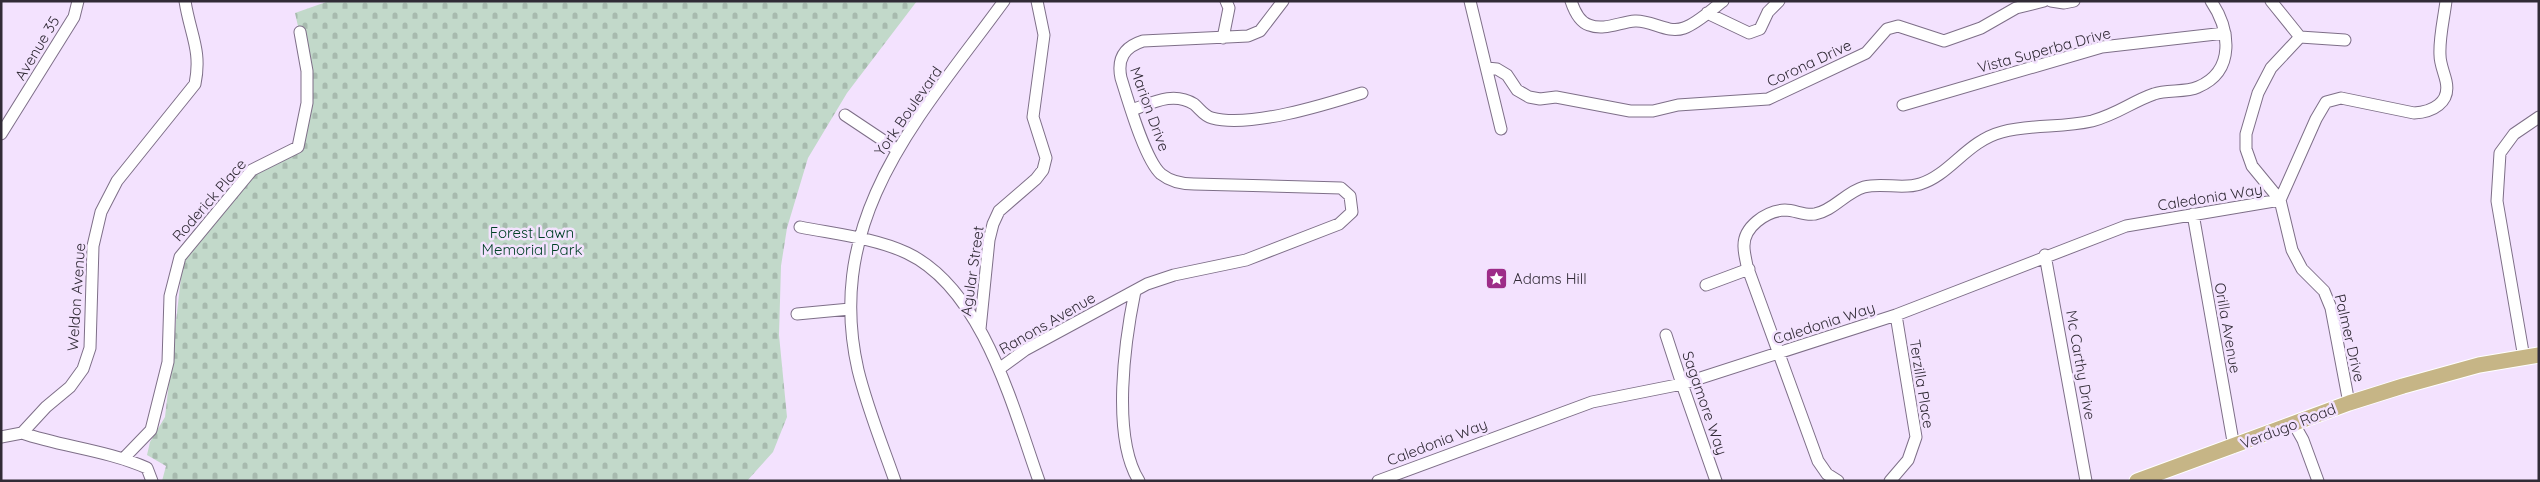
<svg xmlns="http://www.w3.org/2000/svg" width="2540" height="482" font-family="Quicksand,sans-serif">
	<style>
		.cemetery { fill: url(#cemetery-stones) }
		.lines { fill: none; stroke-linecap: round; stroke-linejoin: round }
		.minor-casing { stroke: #7e6f88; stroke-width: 13 }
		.major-casing { stroke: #fff; stroke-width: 17 }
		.minor { stroke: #fff; stroke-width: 11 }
		.major { stroke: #c6b586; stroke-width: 15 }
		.labels { text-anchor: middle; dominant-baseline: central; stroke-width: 5; stroke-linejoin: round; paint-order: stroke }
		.street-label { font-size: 15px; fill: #312b36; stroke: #f3e2fe }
		.park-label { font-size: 15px; fill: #014126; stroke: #f3e2fe }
		.poi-label { font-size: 15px; fill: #312b36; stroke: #f3e2fe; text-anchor: start }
	</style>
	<defs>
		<pattern id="cemetery-stones" width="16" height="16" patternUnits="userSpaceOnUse" patternTransform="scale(1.25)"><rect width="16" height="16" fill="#c2d9ca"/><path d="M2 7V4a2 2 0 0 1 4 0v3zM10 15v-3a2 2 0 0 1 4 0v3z" fill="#a7baae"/></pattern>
	</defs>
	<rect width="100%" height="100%" fill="#f3e2fe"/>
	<path class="cemetery" d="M329,1H917L847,93L808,158L787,228L781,266L779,335L787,417L773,452L747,481H162L166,466L147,455L150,442L165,417L183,260L254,171L280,161L303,131L305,57L295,13Z"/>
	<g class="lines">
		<defs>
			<path id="minor" d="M1470,1L1501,129
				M1571,1C1574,10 1579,22 1589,25C1604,31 1620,22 1635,21C1652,20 1667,34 1684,28C1698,23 1711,10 1723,1
				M2051,1L2064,3L2074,1
				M2271,1L2300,37L2271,68L2258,93L2246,134V149L2252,166L2280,200L2292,250L2302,269L2324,291L2331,308L2349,403
				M1707,13L1749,33L1760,29L1768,12L1779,1
				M2300,37L2345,40
				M1223,38L1229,8L1226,1
				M1487,68L1497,69L1507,75L1517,90L1529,97L1540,99L1556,97L1630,111H1653L1678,105L1768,99L1866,53L1887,29L1898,26L1944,41L1981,28L2016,8L2044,1
				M1903,105L2102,47L2225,33
				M1132,110C1152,103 1173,91 1194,104C1200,109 1204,116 1212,118C1250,128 1324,105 1362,93
				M845,115L896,149
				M1,134L74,17L78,1
				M2193,214L2234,447
				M800,227C835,234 875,238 907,253C983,289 1013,408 1039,481
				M2045,255L2086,481
				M1706,285L1749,269
				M1135,291C1125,340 1111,436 1139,481
				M797,314L850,309
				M980,329L989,240L993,224L999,211L1036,179L1043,170L1046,158L1033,117L1044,35L1037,1
				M1666,335L1682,384L1716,481
				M2524,358L2497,201L2500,153L2514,134L2539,117
				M999,369L1025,350L1147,284L1174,275L1246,260L1339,224L1352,212L1350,196L1341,188L1194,184C1183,184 1171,182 1161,174C1145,160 1128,100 1121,78C1117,59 1124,47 1143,41L1248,36L1260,31L1283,1
				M2294,424L2303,440L2318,481
				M22,433C63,447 106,450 147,468L152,481
				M1,437L22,433L46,407L70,387L83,369L90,348L93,246L101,212L117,181L195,84C202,50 190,34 185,1
				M123,459L151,430L168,362L170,296L180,257L252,170L298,147L307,103V71L300,32
				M895,481C882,444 867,407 858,370C823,216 921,115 1004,1
				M1378,481L1592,402L1682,384L1896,315L2126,226L2280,200L2316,119L2326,102L2341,98L2414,113C2432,112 2451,103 2446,81C2444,72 2440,64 2440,55C2439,38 2444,18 2446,1
				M1838,481L1827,474L1818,461L1747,266C1746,260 1744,253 1744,247C1743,227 1766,211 1785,210C1795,210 1805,216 1815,214C1833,211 1846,192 1864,187C1883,182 1902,190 1920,184C1950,175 1967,141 2002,132C2032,124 2062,128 2092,121C2118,114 2131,102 2154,94C2167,89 2185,93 2198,87C2236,71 2230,29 2211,1
				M1890,481L1908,460L1916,437L1896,315"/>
			<path id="major" d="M2137,481L2349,403L2403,386L2479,365L2539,355"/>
		</defs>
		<use href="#minor" class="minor-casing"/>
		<use href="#major" class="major-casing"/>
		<use href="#minor" class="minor"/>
		<use href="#major" class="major"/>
	</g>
	<defs>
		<symbol id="sight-square" viewBox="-11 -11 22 22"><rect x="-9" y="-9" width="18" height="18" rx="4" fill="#9d2c88" stroke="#f3e2fe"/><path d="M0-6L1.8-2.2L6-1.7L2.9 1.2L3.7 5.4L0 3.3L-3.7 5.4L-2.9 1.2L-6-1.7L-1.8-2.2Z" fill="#fff"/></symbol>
	</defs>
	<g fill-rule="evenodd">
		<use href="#sight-square" x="1484" y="266" width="25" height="25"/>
	</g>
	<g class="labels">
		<g class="street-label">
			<text transform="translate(37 48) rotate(-59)">Avenue 35</text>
			<text transform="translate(2044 50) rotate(-15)">Vista Superba Drive</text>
			<text transform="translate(1809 63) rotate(-25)">Corona Drive</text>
			<text transform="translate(1150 109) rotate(70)">Marion Drive</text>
			<text transform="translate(908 111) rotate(-55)">York Boulevard</text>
			<text transform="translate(2210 197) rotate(-9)">Caledonia Way</text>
			<text transform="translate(209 200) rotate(-49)">Roderick Place</text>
			<text transform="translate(972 271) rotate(-82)">Agular Street</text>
			<text transform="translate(76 297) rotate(-86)">Weldon Avenue</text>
			<text transform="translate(1047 323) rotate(-30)">Ranons Avenue</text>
			<text transform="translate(1824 323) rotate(-18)">Caledonia Way</text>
			<text transform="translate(2228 328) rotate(80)">Orilla Avenue</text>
			<text transform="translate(2350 338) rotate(77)">Palmer Drive</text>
			<text transform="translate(2081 365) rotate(80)">Mc Carthy Drive</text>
			<text transform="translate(1922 384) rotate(81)">Terzilla Place</text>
			<text transform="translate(1705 403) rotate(71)">Sagamore Way</text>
			<text transform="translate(2288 426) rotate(-21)">Verdugo Road</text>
			<text transform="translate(1437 442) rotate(-21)">Caledonia Way</text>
		</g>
		<g class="park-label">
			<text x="532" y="232">Forest Lawn<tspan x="532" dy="17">Memorial Park</tspan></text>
		</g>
		<g class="poi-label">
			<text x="1513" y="278">Adams Hill</text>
		</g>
	</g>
	<rect width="2540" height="482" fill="none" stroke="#312b36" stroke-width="5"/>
</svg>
